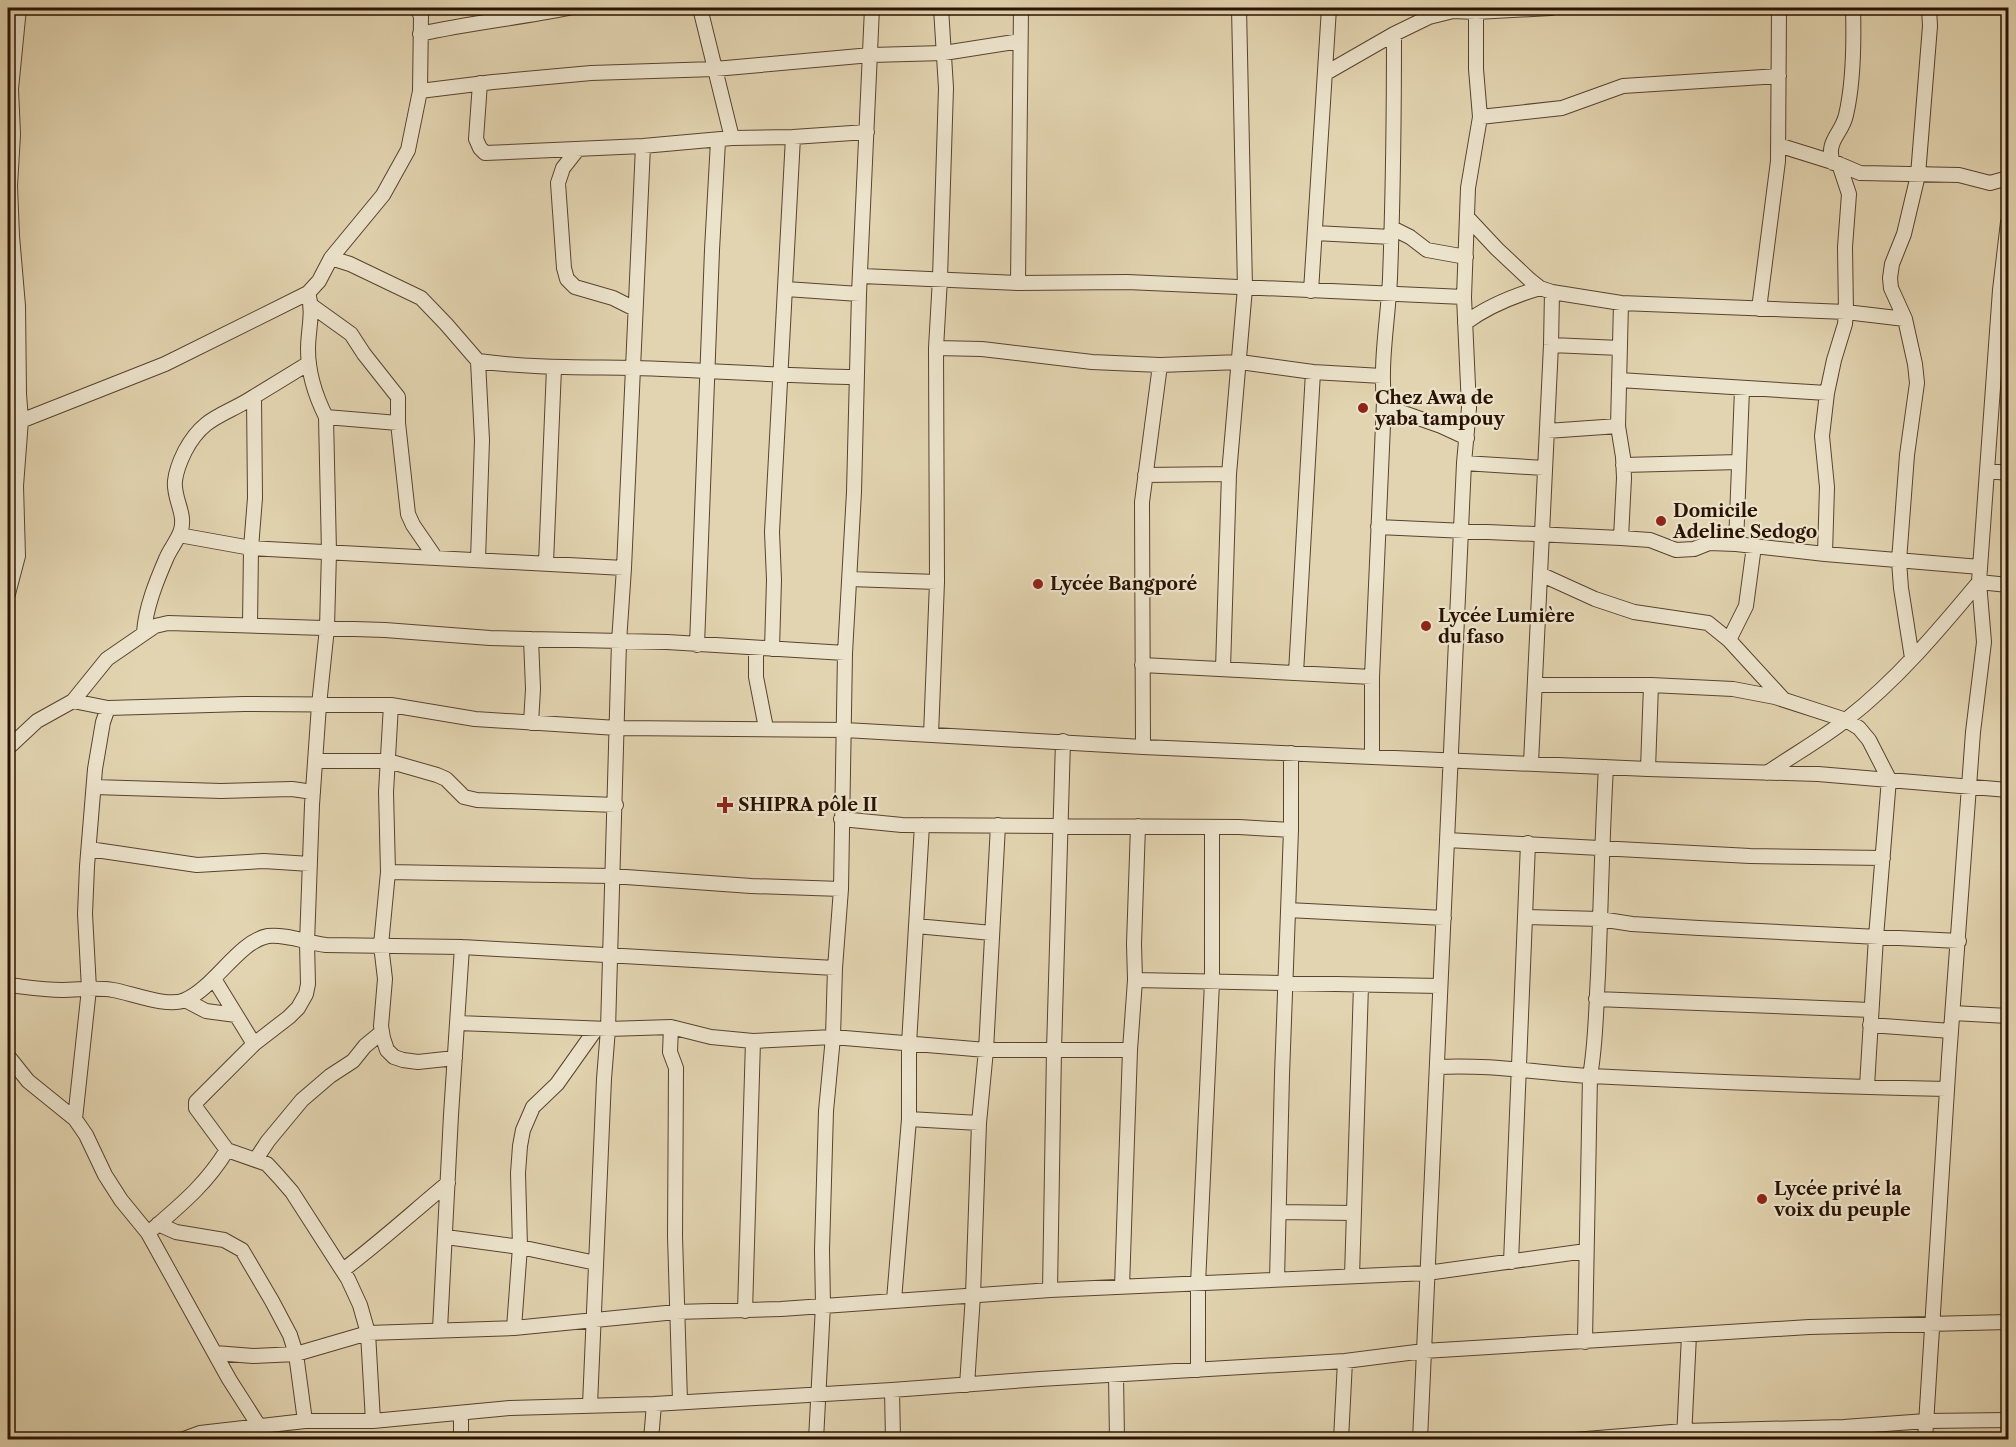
<svg xmlns="http://www.w3.org/2000/svg" width="2016" height="1447" font-family="'Libre Caslon Text',serif">
	<style>
		.lines { fill: none; stroke-linecap: round; stroke-linejoin: round }
		.minor-casing { stroke: #58432e; stroke-width: 16 }
		.minor { stroke: #ece3cc; stroke-width: 14 }
		.poi-dot { fill: #8f2418; stroke: #ece3cc; stroke-width: 2 }
		.labels { text-anchor: middle; dominant-baseline: central; stroke-width: 4.5; stroke-linejoin: round; paint-order: stroke }
		.poi-label { font-size: 18px; font-weight: bold; fill: #2a1302; stroke: #ece3cc; text-anchor: start }
	</style>
	<rect width="100%" height="100%" fill="#e2d4b0"/>
	<filter id="stains"><feTurbulence type="fractalNoise" baseFrequency=".00333" numOctaves="4"/><feColorMatrix values="0 0 0 0 .2 0 0 0 0 .09 0 0 0 0 .02 0 0 0 .5 -.17"/></filter>
	<radialGradient id="worn" r=".72"><stop offset=".6" stop-color="#630" stop-opacity="0"/><stop offset="1" stop-color="#630" stop-opacity=".3"/></radialGradient>
	<g class="lines">
		<defs>
			<path id="minor" d="M700,8L732,138
				M420,34C469,23 519,18 569,8
				M1326,73L1394,34L1429,17L1453,11L1476,12L1551,8
				M480,83L476,139L480,148L485,153L643,146L732,138L793,137L867,132
				M420,91L493,82L591,73L715,69L871,55L944,53L1020,41
				M1480,117L1562,108L1623,86L1779,76
				M1778,145L1839,164L1860,173L1959,175L1990,183L2008,178
				M578,149L563,168L558,183L564,268L567,279L575,287L613,298L635,309
				M1833,163C1825,141 1842,134 1846,115C1854,81 1854,42 1853,8
				M1467,217L1497,249L1530,280L1540,288L1552,292L1621,303L1846,312L1905,319
				M1392,228L1410,237L1427,250L1466,257
				M1315,233L1391,237
				M331,258L350,264L421,298L446,324L478,361L482,440L478,560
				M862,276L1018,283L1127,282L1464,297
				M1018,283L1021,8
				M786,289L859,294
				M1311,291L1329,8
				M308,293C314,312 308,330 308,349C308,373 316,397 326,417L329,552L327,628L319,705L312,805L307,943L308,984L306,994L298,1008L289,1017L254,1044L196,1102V1108L227,1150L267,1164L279,1177L292,1192L348,1279L360,1305L368,1333L373,1421
				M1621,303L1618,426L1623,457L1624,478L1621,538
				M312,306L351,334L364,354L398,397V423L408,514L413,525L435,557
				M1759,309L1778,161L1779,8
				M1465,323C1488,306 1513,296 1540,288
				M1551,345L1620,348
				M936,348L982,349L1092,362L1160,365L1240,362L1313,372L1382,376
				M478,361C529,368 581,367 633,368C708,370 782,376 857,377
				M1619,380L1827,393
				M1384,402L1401,412L1441,426L1467,438
				M326,417L398,423
				M8,426L165,364L308,293L319,281L331,258L383,195L408,150L420,91L421,16L417,8
				M1547,431L1618,426
				M1464,463L1544,468
				M1623,465L1739,462
				M1988,471L2008,473
				M1145,475L1229,474
				M1378,527L1621,538L1650,540L1676,550L1694,549L1709,543L1736,544L1825,554L1980,567
				M179,535L251,548L624,568
				M1736,544L1742,389
				M1825,554L1827,487L1822,436L1827,393L1834,360L1845,324L1846,312L1845,247L1849,194L1839,164
				M546,563L554,368
				M1540,574L1595,599L1634,612L1708,623L1729,640L1784,700
				M850,579L937,582
				M8,594L18,556L16,486L21,420L19,394L18,306L12,236L10,186L13,134L11,89L19,8
				M250,625L251,548L255,498L254,397
				M144,632C146,607 156,582 166,559C170,549 178,540 181,530C186,513 173,498 175,481C176,471 181,459 185,451C204,415 225,416 255,396C273,385 291,374 309,363
				M531,639L533,689L531,723
				M1729,640L1746,606L1754,546
				M697,645L712,250L718,141
				M756,648V677L766,728
				M772,649L774,580L772,532L793,137
				M1912,658L1901,588L1899,561L1907,455L1917,383L1915,364L1905,319L1891,288L1890,278L1892,264L1904,234L1918,175L1930,26L1929,8
				M1142,665L1372,677
				M1223,669L1229,474L1245,288L1239,8
				M1296,673L1313,372
				M1535,685H1651L1733,689L1775,697L1846,720L1859,728L1869,740L1889,779L1876,937L1867,1086
				M73,701L107,659L155,626L168,623L385,630L490,638L667,642L845,653
				M391,705L386,792L388,872L381,945L385,979L381,1026L383,1038L387,1050L394,1057L403,1060L418,1062L455,1058
				M931,735L937,582L936,348L940,278L946,88L941,8
				M1143,747L1142,502L1160,365
				M8,748L37,721L73,701L108,708L244,704L391,705L475,719L617,728L845,730L1143,747L1648,769L1818,774L2008,790
				M1372,756V677L1384,402C1380,360 1388,320 1390,278C1393,197 1394,116 1394,34
				M316,761H388L437,775L446,779L464,797L477,800L616,805
				M1531,763L1551,345L1552,292
				M1648,769L1651,685
				M1767,773C1793,755 1822,739 1847,719C1897,680 1939,630 1979,582L2008,585
				M94,787L221,791L292,789L313,792
				M841,819L902,825L1239,827L1291,830
				M1447,840L1750,856L1883,858
				M89,849L197,865L264,861L310,864
				M388,872L612,876L751,886L841,889
				M1288,910L1444,918
				M1526,917L1600,919L1632,924L1699,928L1959,941
				M916,926L992,933
				M214,979L254,1044
				M1135,980L1440,986
				M8,985C26,987 44,990 62,990C79,990 97,987 113,990C131,993 168,1008 185,1000C214,988 239,941 268,936C287,934 307,943 326,945L462,947L835,968
				M1596,999L1871,1010
				M185,1000L206,1011L236,1015
				M1953,1013L2008,1016
				M458,1023L608,1029L671,1027L711,1037L753,1041L833,1037L986,1050H1130
				M1870,1025L1951,1031
				M671,1027L670,1052L676,1068L675,1236L680,1401
				M8,1056L28,1081L75,1119L86,1135L105,1175L121,1200L148,1233L229,1379L259,1426L272,1440
				M1437,1067C1489,1064 1540,1073 1591,1076C1710,1082 1828,1086 1947,1089
				M75,1119L89,989L85,914L87,866L95,769L103,722L108,708
				M909,1119V1044L922,825
				M256,1159L268,1141L302,1100L330,1076L353,1061L365,1046L382,1032
				M1279,1212L1353,1213
				M158,1224L176,1232L224,1240L242,1250L272,1301L290,1335L296,1354L305,1421
				M154,1228C183,1203 207,1183 227,1150
				M446,1237L520,1247L596,1263
				M1511,1262L1528,843
				M343,1270C379,1243 413,1212 448,1183
				M1352,1276L1361,985
				M1277,1280L1282,1075L1291,830V753
				M1122,1287L1130,1050L1135,980L1134,944L1138,826
				M1050,1290L1054,1050L1063,741
				M894,1300L909,1119L979,1123
				M745,1311L753,1041
				M514,1328L520,1247L518,1173L520,1146L523,1130L533,1107L557,1084L596,1029
				M440,1329L451,1115L462,947
				M1585,1342C1586,1253 1589,1164 1590,1076C1596,1043 1596,1008 1598,975C1601,905 1602,836 1606,767
				M215,1353L253,1356L296,1354L368,1333L514,1328L676,1312L781,1309L1050,1290L1427,1273L1586,1251
				M1198,1370V1284L1212,982V827
				M1116,1375L1117,1440
				M967,1385L973,1295L979,1123L986,1050L998,825
				M892,1390L893,1440
				M590,1405L604,1079L608,1029L619,642L624,568L643,146
				M1684,1438L1689,1335
				M181,1440L200,1433L305,1421H373L510,1408L654,1404L892,1390L1040,1379L1345,1361L1424,1351L1809,1327L2008,1322
				M461,1440V1413
				M651,1440L654,1404
				M816,1440L823,1305L822,1250L826,1111L833,1037L835,968L841,889L845,653L854,492L859,294L872,8
				M1341,1440L1345,1361
				M1420,1440L1464,463L1469,408L1464,297L1468,188L1480,117L1476,69V8
				M1574,1440L1684,1431L1844,1427L1926,1421L2008,1420
				M1925,1440L1949,1058L1973,732L1984,642L1979,582L2000,290L2008,222"/>
		</defs>
		<use href="#minor" class="minor-casing"/>
		<use href="#minor" class="minor"/>
	</g>
	<g class="poi-dot">
		<circle cx="1363" cy="408" r="6"/>
		<circle cx="1661" cy="521" r="6"/>
		<circle cx="1038" cy="584" r="6"/>
		<circle cx="1426" cy="626" r="6"/>
		<path d="M722 796h6v6h6v6h-6v6h-6v-6h-6v-6h6z"/>
		<circle cx="1762" cy="1199" r="6"/>
	</g>
	<g class="labels">
		<g class="poi-label">
			<text x="1375" y="398">Chez Awa de<tspan x="1375" dy="21">yaba tampouy</tspan></text>
			<text x="1673" y="511">Domicile<tspan x="1673" dy="21">Adeline Sedogo</tspan></text>
			<text x="1050" y="584">Lycée Bangporé</text>
			<text x="1438" y="616">Lycée Lumière<tspan x="1438" dy="21">du faso</tspan></text>
			<text x="738" y="805">SHIPRA pôle II</text>
			<text x="1774" y="1189">Lycée privé la<tspan x="1774" dy="21">voix du peuple</tspan></text>
		</g>
	</g>
	<rect width="2016" height="1447" fill="none" stroke="#e2d4b0" stroke-width="30"/>
	<rect x="9" y="9" width="1998" height="1429" fill="none" stroke="#2a1302" stroke-width="3"/>
	<rect x="15" y="15" width="1986" height="1417" fill="none" stroke="#2a1302" stroke-width="1.5"/>
	<rect width="100%" height="100%" filter="url(#stains)"/>
	<rect width="100%" height="100%" fill="url(#worn)"/>
</svg>
